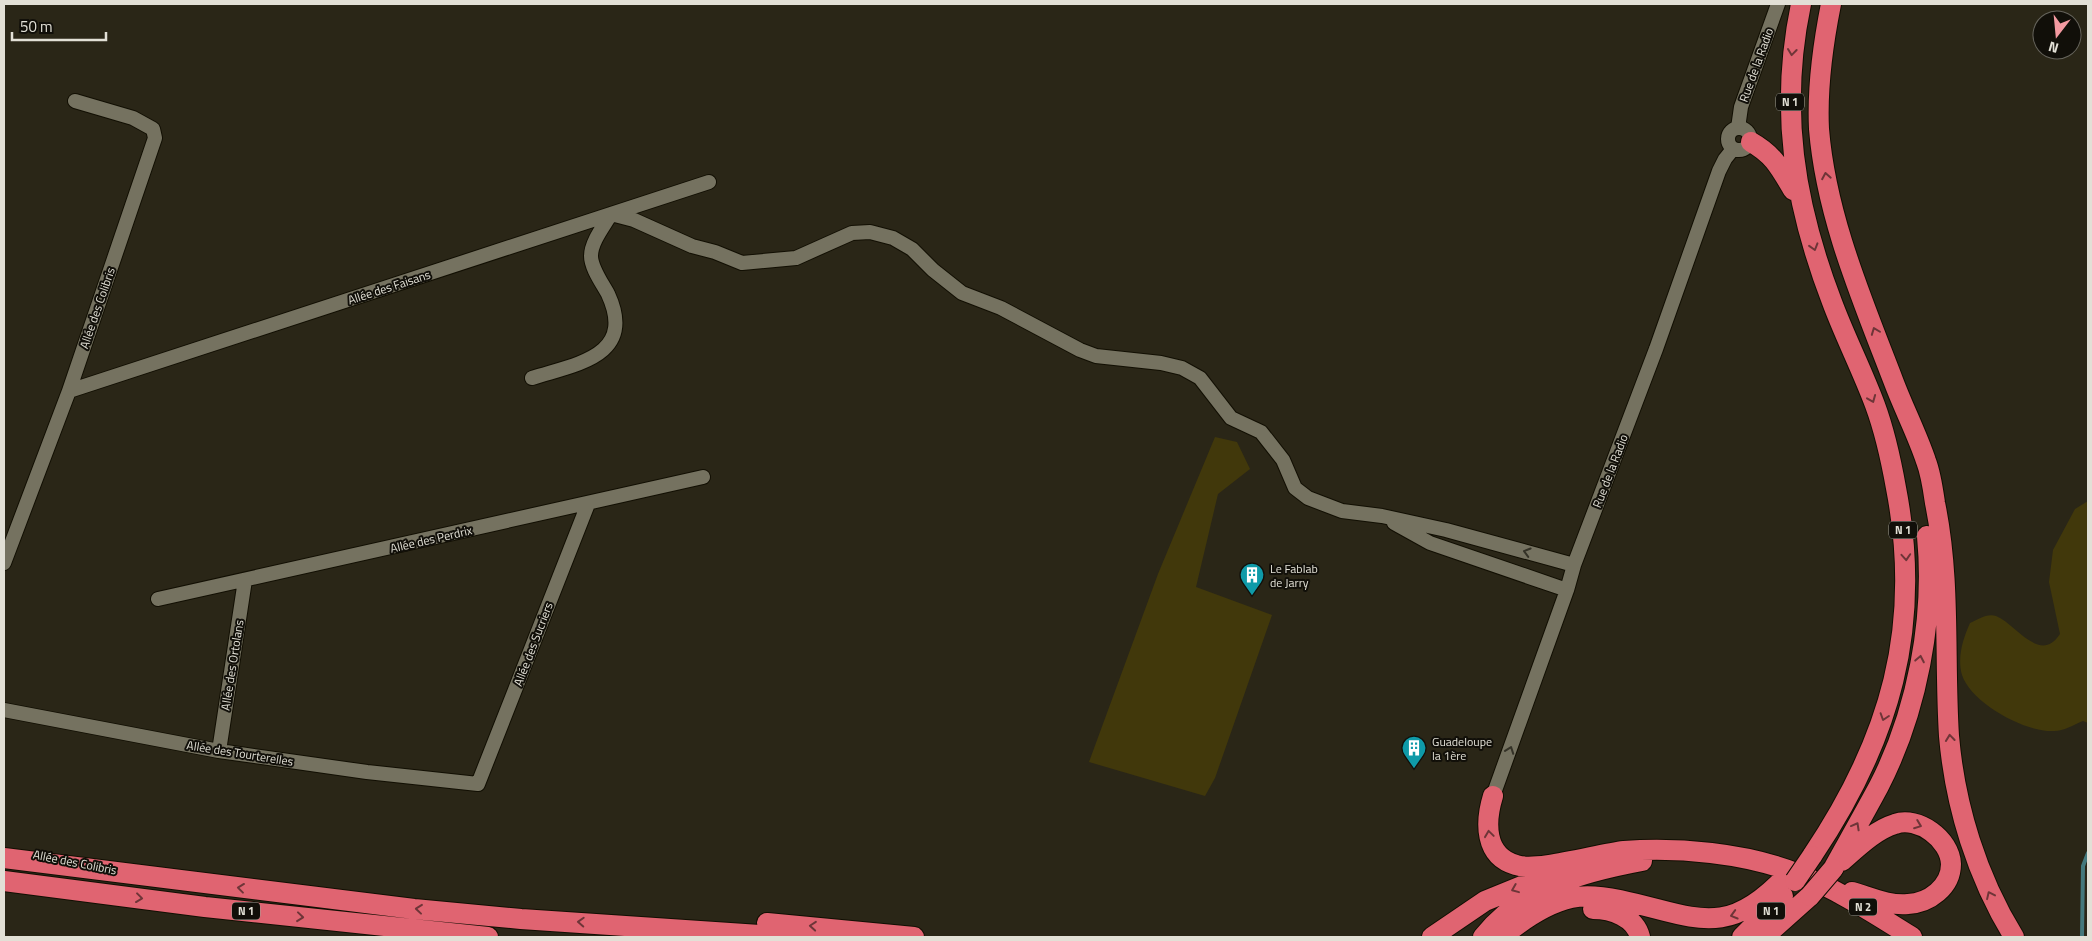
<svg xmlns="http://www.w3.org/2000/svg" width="2092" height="941" font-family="'Titillium Web',sans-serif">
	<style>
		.green { fill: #41380b }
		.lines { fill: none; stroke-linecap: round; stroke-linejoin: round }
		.stream { stroke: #44787c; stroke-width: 4 }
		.minor-casing { stroke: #120f03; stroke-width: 16 }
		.highway-casing { stroke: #120f03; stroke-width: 22 }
		.minor { stroke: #757260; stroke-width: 14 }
		.highway { stroke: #e06471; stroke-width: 20 }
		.highway-bridge-casing { stroke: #120f03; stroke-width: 22; stroke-linecap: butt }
		.highway-bridge { stroke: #e06471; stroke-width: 20 }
		.oneway { stroke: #6e3538 }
		.oneway2 { stroke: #343227 }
		.labels { text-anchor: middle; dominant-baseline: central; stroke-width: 4; stroke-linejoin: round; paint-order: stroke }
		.shield { fill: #110f09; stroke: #a3a198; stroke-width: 1 }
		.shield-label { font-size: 11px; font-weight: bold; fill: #e2e0d6 }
		.street-label { font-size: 12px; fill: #e2e0d6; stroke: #110f09 }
		.poi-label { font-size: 12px; fill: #e2e0d6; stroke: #110f09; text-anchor: start }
	</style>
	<rect width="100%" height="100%" fill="#2a2617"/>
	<path class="green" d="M1215,437L1237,442L1250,469L1218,494L1196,587L1272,615L1215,778L1205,796L1089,762L1158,574Z
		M2088,501V723L2083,721C2073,725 2064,731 2054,731C2026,733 1971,703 1962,675C1957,657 1963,639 1970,623C1977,620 1987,613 1996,616C2016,624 2040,665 2060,634L2049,582L2053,550L2075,509Z"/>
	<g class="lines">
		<path class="stream" d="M2082,937L2083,866L2088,853"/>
		<defs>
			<path id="minor" d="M1728 139a11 11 0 1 1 22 0a11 11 0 1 1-22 0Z
				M1738,128L1741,107L1778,4
				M532,378C575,364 637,357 608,294C602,283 591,268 591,256C591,242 604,226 611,214L634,220L692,246L715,252L742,263L796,258L852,233L870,232L893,238L912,249L933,270L962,293L1001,308L1080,350L1096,356L1161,363L1182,368L1200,378L1231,418L1261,432L1283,460L1295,488L1308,498L1342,511L1382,516L1446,530L1574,565
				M69,391L709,182
				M1394,523L1430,543L1567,590
				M4,563L69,391L155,138L153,129L133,118L75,101
				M158,599L703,477
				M4,710L219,751L367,772L478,784L588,504
				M219,751L245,580
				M1493,796L1567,590L1574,565L1656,349L1719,171L1725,159L1733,149"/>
			<path id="highway" d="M1801,4C1779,109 1794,203 1832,302C1845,337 1862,370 1875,405C1885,432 1891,460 1896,488C1923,627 1890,740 1812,856
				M1831,4C1823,44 1817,88 1819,129C1826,216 1862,299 1893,380C1903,407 1917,434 1926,461C1931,474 1933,489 1935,503C1951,580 1944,658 1949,736C1955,806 1977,877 2014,937
				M1751,142C1774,155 1780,168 1793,190
				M1493,796C1485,822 1484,856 1516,865C1537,872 1597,854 1624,851C1678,847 1745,853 1796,873C1837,889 1875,914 1912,937
				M4,858L414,909L521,919L788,937
				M1842,861C1857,848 1875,830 1895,824C1918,816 1950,839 1951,864C1951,887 1929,903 1908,904C1889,906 1870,897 1852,892
				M1833,869C1848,842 1864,814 1879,786C1917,712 1935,619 1927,536
				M4,881L205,907L488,937
				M1593,909C1612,909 1635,917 1640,937
				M767,923L914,937
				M1432,937L1485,901L1534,881L1559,873
				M1483,937C1522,888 1583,872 1642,861
				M1502,937C1521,921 1545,904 1571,898C1587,894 1605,897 1620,900C1695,916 1725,941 1786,876
				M1742,937L1783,896
				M1764,937L1810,896"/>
		</defs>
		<use href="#minor" class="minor-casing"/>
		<use href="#highway" class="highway-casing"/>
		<use href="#minor" class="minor"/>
		<use href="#highway" class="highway"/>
		<defs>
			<path id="highway-bridge" d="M1795,881L1812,856
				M1810,896L1833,869"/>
		</defs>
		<use href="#highway-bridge" class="highway-bridge-casing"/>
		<use href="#highway-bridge" class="highway-bridge"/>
	</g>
	<defs><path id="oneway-chevron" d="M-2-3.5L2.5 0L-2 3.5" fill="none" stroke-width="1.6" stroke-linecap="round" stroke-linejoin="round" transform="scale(1.25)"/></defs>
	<g class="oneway">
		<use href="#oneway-chevron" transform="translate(1792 52) rotate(97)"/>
		<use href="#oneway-chevron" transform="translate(1826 176) rotate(-100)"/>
		<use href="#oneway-chevron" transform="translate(1814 247) rotate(73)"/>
		<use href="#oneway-chevron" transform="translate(1875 331) rotate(-111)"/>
		<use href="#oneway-chevron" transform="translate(1872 399) rotate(68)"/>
		<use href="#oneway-chevron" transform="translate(1906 557) rotate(86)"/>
		<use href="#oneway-chevron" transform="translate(1920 659) rotate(-79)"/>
		<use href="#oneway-chevron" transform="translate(1884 717) rotate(108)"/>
		<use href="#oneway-chevron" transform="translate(1950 738) rotate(-96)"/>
		<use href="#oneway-chevron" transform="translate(1918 825) rotate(21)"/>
		<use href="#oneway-chevron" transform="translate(1856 826) rotate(-61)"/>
		<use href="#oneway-chevron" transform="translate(1489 834) rotate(-98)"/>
		<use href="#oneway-chevron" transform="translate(241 888) rotate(-173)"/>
		<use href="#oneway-chevron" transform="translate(1515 889) rotate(158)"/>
		<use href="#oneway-chevron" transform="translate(1990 895) rotate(-115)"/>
		<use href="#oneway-chevron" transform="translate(139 898) rotate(7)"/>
		<use href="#oneway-chevron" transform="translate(419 909) rotate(-174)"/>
		<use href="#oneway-chevron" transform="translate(1734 915) rotate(164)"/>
		<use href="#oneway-chevron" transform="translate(300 917) rotate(6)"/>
		<use href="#oneway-chevron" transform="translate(581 922) rotate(-177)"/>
		<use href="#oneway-chevron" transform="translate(813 926) rotate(-175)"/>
	</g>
	<g class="oneway2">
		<use href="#oneway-chevron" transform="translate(1527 552) rotate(-164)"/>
		<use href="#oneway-chevron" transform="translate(1510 750) rotate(-70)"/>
	</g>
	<defs>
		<symbol id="building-pin" viewBox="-11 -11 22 30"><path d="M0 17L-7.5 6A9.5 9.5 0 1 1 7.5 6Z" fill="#0f9aa8" stroke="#110f09"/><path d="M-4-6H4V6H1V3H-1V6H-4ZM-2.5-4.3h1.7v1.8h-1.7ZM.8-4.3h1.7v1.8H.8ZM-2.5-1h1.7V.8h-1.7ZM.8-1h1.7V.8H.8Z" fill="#fff"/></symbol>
	</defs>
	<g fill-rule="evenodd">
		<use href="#building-pin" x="1238" y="561" width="28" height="38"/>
		<use href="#building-pin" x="1400" y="734" width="28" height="38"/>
	</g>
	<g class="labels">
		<g class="shield">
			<rect x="1776" y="93.5" width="28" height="17" rx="4"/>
			<rect x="1889" y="521.5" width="28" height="17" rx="4"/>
			<rect x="1849" y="898.5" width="28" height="17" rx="4"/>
			<rect x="232" y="902.5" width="28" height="17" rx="4"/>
			<rect x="1757" y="902.5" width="28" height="17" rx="4"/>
		</g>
		<g class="shield-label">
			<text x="1790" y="102">N 1</text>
			<text x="1903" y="530">N 1</text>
			<text x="1863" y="907">N 2</text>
			<text x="246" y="911">N 1</text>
			<text x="1771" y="911">N 1</text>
		</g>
		<g class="street-label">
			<text transform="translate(1756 65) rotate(-70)">Rue de la Radio</text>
			<text transform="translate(389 287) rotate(-18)">Allée des Faisans</text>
			<text transform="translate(97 308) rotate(-71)">Allée des Colibris</text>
			<text transform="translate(1610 471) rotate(-69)">Rue de la Radio</text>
			<text transform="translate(431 539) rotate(-13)">Allée des Perdrix</text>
			<text transform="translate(533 644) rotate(-69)">Allée des Sucriers</text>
			<text transform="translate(232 665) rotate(-81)">Allée des Ortolans</text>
			<text transform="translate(240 753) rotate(9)">Allée des Tourterelles</text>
			<text transform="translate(75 862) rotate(11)">Allée des Colibris</text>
		</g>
		<g class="poi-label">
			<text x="1270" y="568">Le Fablab<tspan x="1270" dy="14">de Jarry</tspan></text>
			<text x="1432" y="741">Guadeloupe<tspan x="1432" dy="14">la 1ère</tspan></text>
		</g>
	</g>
	<rect width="2092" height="941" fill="none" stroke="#e2e0d6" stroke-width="10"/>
	<g transform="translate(2057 35) rotate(196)"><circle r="24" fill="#110f09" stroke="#65635b"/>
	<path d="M0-4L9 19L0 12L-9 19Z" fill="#f49aa1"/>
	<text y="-8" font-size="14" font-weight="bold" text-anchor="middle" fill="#e2e0d6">N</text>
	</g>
	<path d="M12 32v8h94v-8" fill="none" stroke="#e2e0d6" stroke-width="2.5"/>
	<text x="20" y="32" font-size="15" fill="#e2e0d6" stroke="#110f09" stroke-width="4" paint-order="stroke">50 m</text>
</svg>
